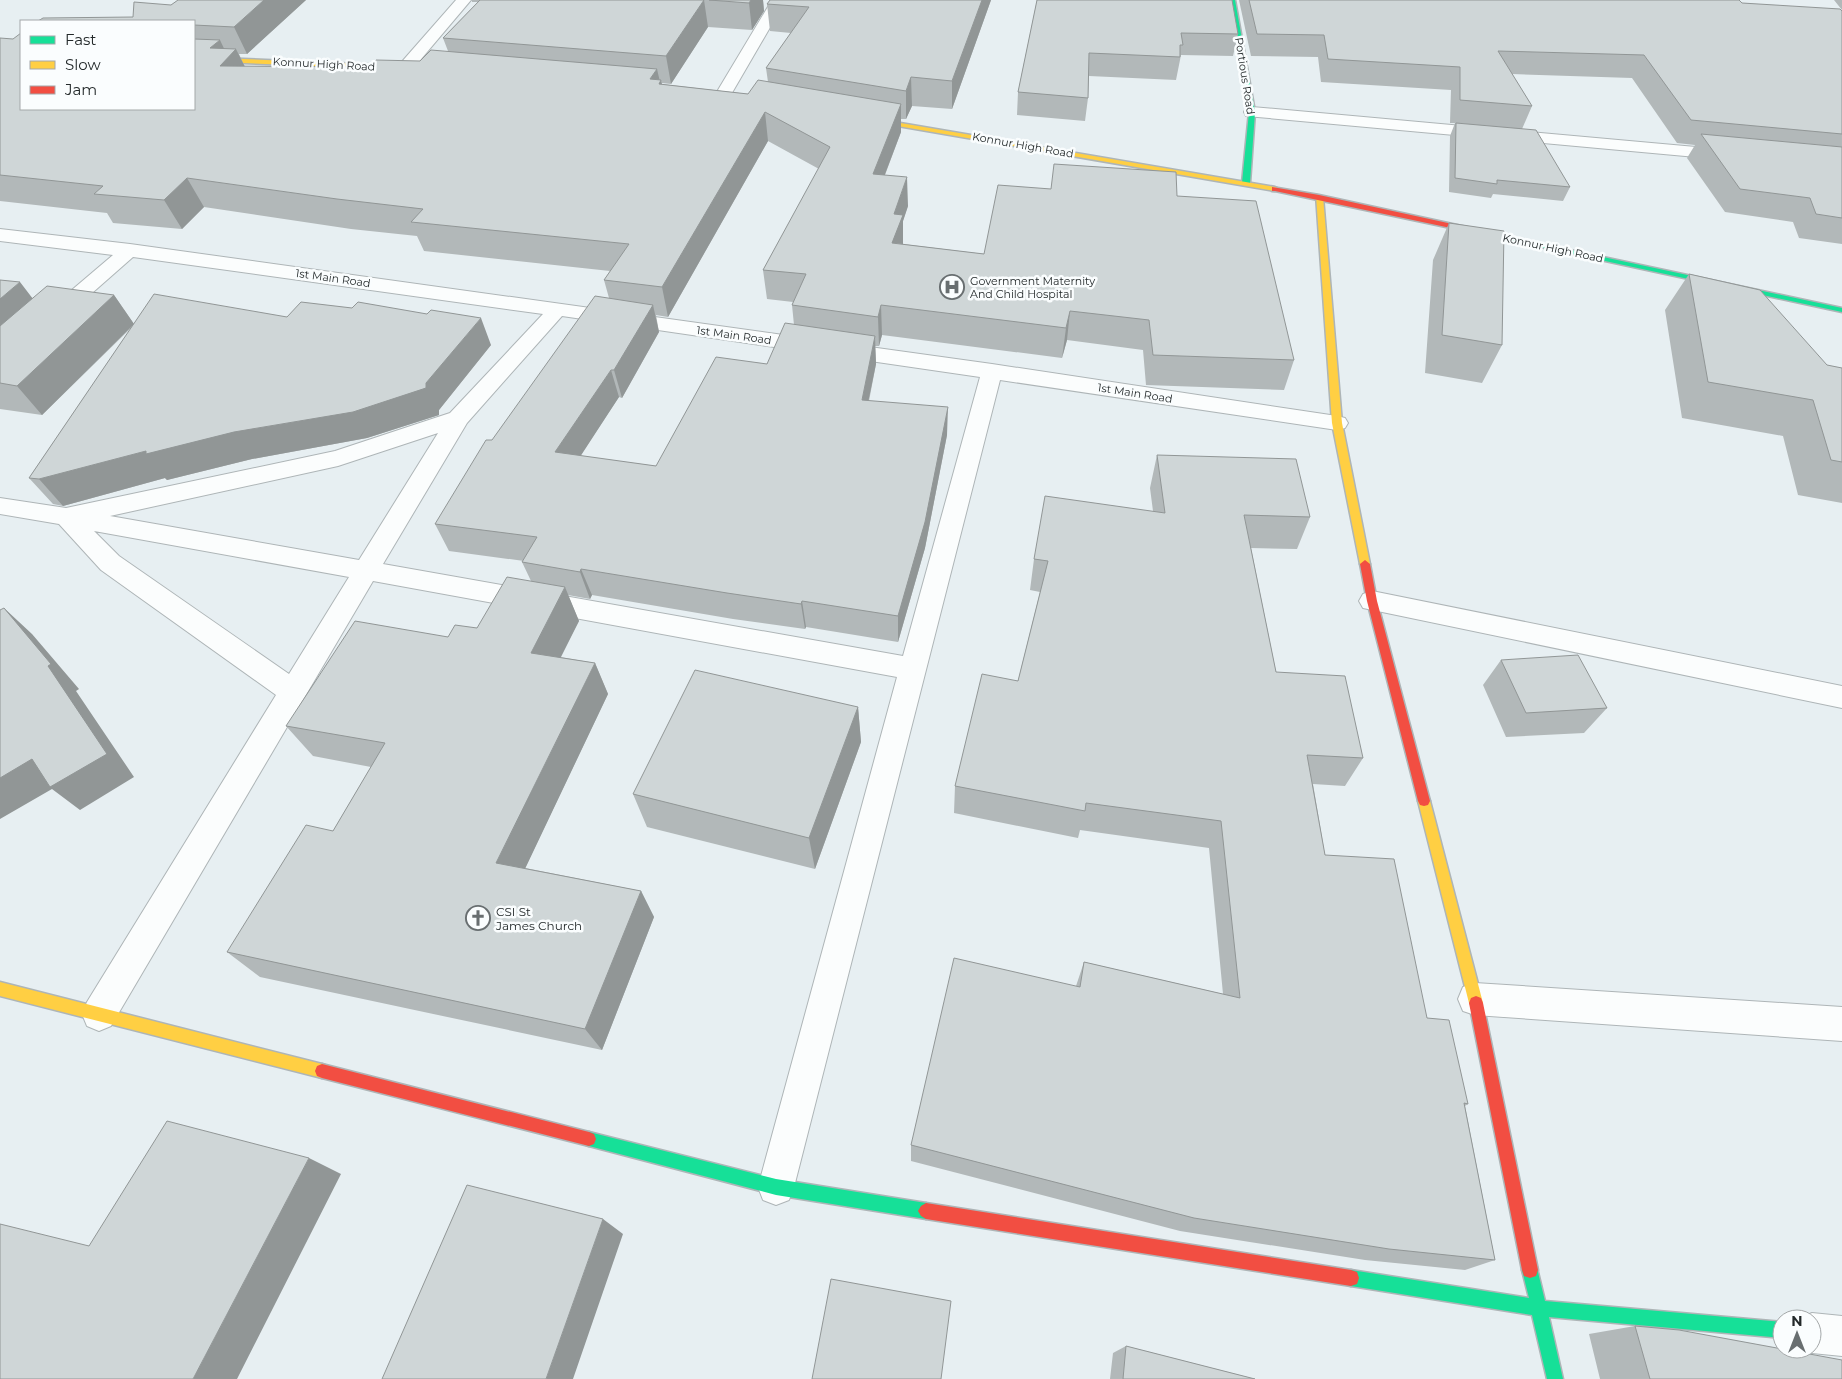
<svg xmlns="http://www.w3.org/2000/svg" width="1842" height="1379" font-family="Montserrat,sans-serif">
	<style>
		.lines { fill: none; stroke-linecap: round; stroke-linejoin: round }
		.street-casing { stroke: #aeb5b7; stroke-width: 2 }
		.fast-casing { stroke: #aeb5b7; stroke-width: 3 }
		.slow-casing { stroke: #aeb5b7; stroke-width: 3 }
		.jam-casing { stroke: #aeb5b7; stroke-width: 3 }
		.street { fill: #fbfdfd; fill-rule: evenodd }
		.fast { fill: #16e098; fill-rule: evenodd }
		.slow { fill: #ffcf43; fill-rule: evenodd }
		.jam { fill: #f24e42; fill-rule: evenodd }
		.wall { fill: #b2b8b9; fill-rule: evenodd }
		.shaded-wall { fill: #919696 }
		.building { fill: #cfd6d7; stroke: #919696 }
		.labels { text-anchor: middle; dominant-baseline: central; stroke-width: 5; stroke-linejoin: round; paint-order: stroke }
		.far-street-label { font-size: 11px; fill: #23292a; stroke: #fafdfe }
		.far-poi-label { font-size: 11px; fill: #23292a; stroke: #fafdfe; text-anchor: start }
		.poi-label { font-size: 12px; fill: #23292a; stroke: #fafdfe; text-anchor: start }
	</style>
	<rect width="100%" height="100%" fill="#e7eff2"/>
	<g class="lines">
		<defs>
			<path id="street" d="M456,0H471L411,71H399L397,68L399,65Z
				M772,0H786L729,98H717L715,95Z
				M1252,107L1729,150L1735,151L1738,155L1735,159L1729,160L1246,116L1244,112L1246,108Z
				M0,229L130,244L992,364L1337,416L1345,418L1348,423L1345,428L1337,430L1000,380L794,1187L789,1200L776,1205L763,1200L758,1187L897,677L373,581L111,1026L99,1031L87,1026L82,1014L87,1002L276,695L101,570L59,524L0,514V498L66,508L335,451L450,413L543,314L133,257L8,367L0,369V351L113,255L0,241ZM562,316L980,377L903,656L383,564L467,423ZM438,433L359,560L110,516L338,466ZM94,531L349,577L289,674L119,556Z
				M1372,591L1842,686V708L1363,608L1359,601L1363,594Z
				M1475,983L1842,1007V1041L1475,1015L1463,1011L1458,999L1463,987Z
				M1812,1313L1842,1316V1356L1812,1353L1803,1349H1812V1319H1798Z"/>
			<path id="fast" d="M1229,0H1235L1255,112L1250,183L1246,185L1242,183L1249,112Z
				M1500,235L1842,308V312L1503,239H1500Z
				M589,1132L776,1179L926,1203L931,1206L934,1211L931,1216L926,1219L776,1195L589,1146L584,1144L582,1139L584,1134Z
				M1530,1262L1536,1264L1545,1301L1782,1322V1338L1549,1317L1563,1379H1547L1532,1315L1351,1286L1345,1284L1343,1278L1345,1272L1351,1270L1529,1298L1522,1270L1524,1264Z"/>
			<path id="slow" d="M194,57L407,66L410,68L407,70L194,61Z
				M865,117L1275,187L1279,189L1275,191L863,120V118Z
				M1316,195L1323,197L1342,423L1370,564L1365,568L1360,564L1332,423Z
				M1424,796L1428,797L1430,801L1483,1003L1481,1008L1476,1010L1471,1008L1469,1003L1418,801L1420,797Z
				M0,982L322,1064L327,1066L329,1071L327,1076L322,1078L0,996Z"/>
			<path id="jam" d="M1272,187L1319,195L1503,235L1507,237L1503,239L1275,191H1272Z
				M1365,560L1370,564L1377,601L1430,801L1428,805L1424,806L1420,805L1418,801L1367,601L1360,564Z
				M1476,996L1481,998L1483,1003L1538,1270L1536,1276L1530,1278L1524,1276L1522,1270L1469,1003L1471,998Z
				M322,1064L589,1132L594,1134L596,1139L594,1144L589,1146L322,1078L317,1076L315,1071L317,1066Z
				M926,1203L1351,1270L1357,1272L1359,1278L1357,1284L1351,1286L926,1219L921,1216L918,1211L921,1206Z"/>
		</defs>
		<use href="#street" class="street-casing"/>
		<use href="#fast" class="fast-casing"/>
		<use href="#slow" class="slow-casing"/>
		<use href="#jam" class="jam-casing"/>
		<use href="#street" class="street"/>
		<use href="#fast" class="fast"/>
		<use href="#slow" class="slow"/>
		<use href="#jam" class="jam"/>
	</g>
	<path class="wall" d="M178,0H306L247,54H239L245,67H370L420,61L448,51L443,38L478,2H472V0H763L764,11L752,30L708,27L671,84L662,83V84L748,94L768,82L766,68L791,33L770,31L767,4L770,0H991L952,109L912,106L906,119H901V132L885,175L908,206L903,221V244L984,254L1051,189L1177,196L1294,360L1284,390L1146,385L1143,350L1067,340L1062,358L882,335L879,346H875L876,364L869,401L947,435L925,548L898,642L806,627L805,629L733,619L592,595L590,599L568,595L579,621L560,657L595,663L608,694L525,868L641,891L654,917L602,1050L260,977L227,952L333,831L371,767L313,756L286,726L448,637L477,628L531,581L522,562L524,561L449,551L435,524L492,440L609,298L604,280L610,271L424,251L417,236L351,229L204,207L182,229L113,223L107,213L0,201V38L194,109V21L133,17L171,5ZM768,141L819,169L763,270L767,299L793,302L792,305L794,325L767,364L656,466L580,456L619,397L622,398L659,332L656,315L668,317Z
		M1037,0L1238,34L1233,56L1181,55L1176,80L1089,76L1088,98L1085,121L1017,115L1018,92Z
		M1239,0H1739L1742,3L1842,11V244L1799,238L1793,222L1725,212L1687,158L1695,145L1677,143L1632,78L1512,74L1532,106L1522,129L1570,187L1563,201L1493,194L1491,198L1449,192L1450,136L1455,123H1450L1451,90L1321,82L1318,57L1251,56Z
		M1834,0H1842V10Z
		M1449,223L1502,345L1482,383L1425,373L1433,260Z
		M1689,274L1827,365L1842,368V503L1798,495L1783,436L1682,418L1665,310Z
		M0,280L32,298L114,295L134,324L287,317L491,345L439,410V415L367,438L252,459L167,480L165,478L63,506L53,504L29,478L132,327L42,415L0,409Z
		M1157,455L1310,517L1297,549L1251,548L1276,672L1363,758L1345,786L1313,784L1325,855L1427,1018L1468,1104L1465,1106L1495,1260L1465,1270L1365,1260L1180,1231L911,1161V1145L1076,986L1084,962L1223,994L1209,848L1080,830L1078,838L954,813L955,786L1018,681L1040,592L1030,590L1034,559L1153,511L1150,488Z
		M1501,660L1607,708L1584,733L1506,737L1483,685Z
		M858,707L861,742L815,869L647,827L633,794Z
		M1635,1326L1842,1379H1600L1589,1334Z
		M1126,1346L1255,1379H1110L1113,1353Z"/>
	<path class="shaded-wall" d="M264,0H306L247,54L234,27Z
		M704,0L708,27L671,84L666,56Z
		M751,0H763L764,11L752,30L749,3Z
		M982,0H991L952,109V81Z
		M220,40L228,57L236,49L250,77L234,94L210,48Z
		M657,69L660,82L661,80L666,108L650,79Z
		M911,77L912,106L906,119V91Z
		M901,104V132L874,203L873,174Z
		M765,112L768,141L668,317L662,287Z
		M907,177L908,206L903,221V244L892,243L894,214Z
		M187,178L204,207L182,229L164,200Z
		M20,282L43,312L0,349V299Z
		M114,295L134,324L42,415L17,386Z
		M653,305L659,332L622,398L614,370Z
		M881,305L882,335L879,346L878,317Z
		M1070,311L1067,340L1062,358L1066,328Z
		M481,318L491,345L439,410V415L367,438L252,459L167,480L165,478L63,506L39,479L146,451L426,383Z
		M875,336L876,364L863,427L862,400Z
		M611,370L619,397L565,480L555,452Z
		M948,407L947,435L925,548L898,642V616Z
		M581,569L592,595L590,599L580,572Z
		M565,587L579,621L547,685L531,653Z
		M802,601L806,627L805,629L801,604Z
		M4,608L32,634L79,689L76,691L134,777L80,810L52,789L0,819V778Z
		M595,663L608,694L515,890L496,863Z
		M858,707L861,742L815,869L809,838Z
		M641,891L654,917L602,1050L585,1029Z
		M309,1158L341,1174L237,1379H193Z
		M603,1219L623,1234L573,1379H546Z"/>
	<path class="building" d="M178,0H264L234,27L194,25V21H38L43,18L133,17L134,2L171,5Z
		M480,0H704L666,56L443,38Z
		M709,0H751L749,3Z
		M770,0H982L952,81L911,77L906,91L766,68L809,7L767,4Z
		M1037,0H1232L1238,34L1181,33L1183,45H1180V57L1089,53L1088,98L1018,92Z
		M1249,0H1739L1742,3L1840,9L1842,11V134L1691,120L1644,55L1498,51L1532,106L1460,100V67L1328,59L1324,35L1257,34Z
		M21,33V109H194V39L220,40L210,48L236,49L220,66L370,67L376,60L420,61L431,50L657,69L650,79L661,80L659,84L748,94L758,80L901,104L873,174L907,177L894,214L903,215L892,243L984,254L998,185L1051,189L1054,164L1176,172L1177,196L1256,201L1294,360L1153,355L1149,320L1070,311L1066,328L881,305L878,317L792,305L806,274L763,270L830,147L765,112L662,287L604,280L629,244L411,222L423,209L337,199L187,178L164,200L94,194L103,186L0,175V38L13,39Z
		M1456,123L1536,130L1570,187L1497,180V184L1455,178Z
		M1701,134L1842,147V218L1816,214L1810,198L1740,189Z
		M1449,223L1504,231L1502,345L1442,335Z
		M1689,274L1760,290L1827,365L1842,368V462L1831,460L1813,400L1708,382Z
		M0,280L20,282L0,299Z
		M47,286L114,295L17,386L0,383V326Z
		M154,294L287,317L301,302L352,308L358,302L427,314L431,310L481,318L426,383V388L353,412L234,432L146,454V451L39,479L29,478Z
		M595,296L653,305L614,370H611L555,452L656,466L716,357L767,364L785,323L875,336L862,400L948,407L925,522L898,616L802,601L801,604L727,593L581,569L580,572L522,562L537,537L435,524L486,440H492Z
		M1157,455L1296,459L1310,517L1244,515L1276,672L1345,676L1363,758L1307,755L1325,855L1394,859L1427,1018L1449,1020L1468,1104L1464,1103L1495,1260L1389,1249L1194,1218L911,1145L954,958L1080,987L1084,962L1240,998L1221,821L1086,803L1085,811L955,786L982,674L1018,681L1048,561L1034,559L1045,496L1165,513Z
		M507,577L565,587L531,653L595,663L496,863L641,891L585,1029L227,952L306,825L333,831L385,743L286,726L355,621L448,637L455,625L477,628Z
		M4,608L51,664L48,666L107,754L50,787L32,759L0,778V610Z
		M1578,655L1607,708L1526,713L1501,660Z
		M695,670L858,707L809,838L633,794Z
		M167,1121L309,1158L193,1379H0V1224L89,1246Z
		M467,1185L603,1219L546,1379H382Z
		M831,1279L951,1301L941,1379H812Z
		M1635,1326L1679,1330L1842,1360V1379H1650Z
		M1126,1346L1255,1379H1123Z"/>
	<defs>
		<symbol id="hospital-ring" viewBox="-11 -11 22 22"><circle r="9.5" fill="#fafdfe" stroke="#686e70" stroke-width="1.5"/><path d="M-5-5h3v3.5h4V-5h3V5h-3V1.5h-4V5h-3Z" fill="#686e70"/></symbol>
		<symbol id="church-ring" viewBox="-11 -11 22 22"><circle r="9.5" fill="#fafdfe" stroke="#686e70" stroke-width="1.5"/><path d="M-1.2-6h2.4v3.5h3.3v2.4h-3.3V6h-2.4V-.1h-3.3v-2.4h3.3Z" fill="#686e70"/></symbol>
	</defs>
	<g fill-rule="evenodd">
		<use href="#hospital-ring" x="938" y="273" width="28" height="28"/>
		<use href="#church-ring" x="464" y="904" width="28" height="28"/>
	</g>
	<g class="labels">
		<g class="far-street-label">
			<text transform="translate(324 64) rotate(3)">Konnur High Road</text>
			<text transform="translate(1245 76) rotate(81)">Portious Road</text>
			<text transform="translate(1023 145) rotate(10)">Konnur High Road</text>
			<text transform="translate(1553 248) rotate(12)">Konnur High Road</text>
			<text transform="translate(333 278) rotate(8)">1st Main Road</text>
			<text transform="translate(734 335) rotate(8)">1st Main Road</text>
			<text transform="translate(1135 393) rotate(9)">1st Main Road</text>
		</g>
		<g class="far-poi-label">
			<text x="970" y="281">Government Maternity<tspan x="970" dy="13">And Child Hospital</tspan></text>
		</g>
		<g class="poi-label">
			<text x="496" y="911">CSI St<tspan x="496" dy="14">James Church</tspan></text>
		</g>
	</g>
	<rect x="20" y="20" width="175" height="90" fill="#fafdfe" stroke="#a4a8a9"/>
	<rect x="30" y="36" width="25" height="8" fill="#16e098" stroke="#a4a8a9"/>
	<text x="65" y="45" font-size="15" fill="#23292a">Fast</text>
	<rect x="30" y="61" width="25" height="8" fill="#ffcf43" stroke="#a4a8a9"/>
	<text x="65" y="70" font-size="15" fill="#23292a">Slow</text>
	<rect x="30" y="86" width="25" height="8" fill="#f24e42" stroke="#a4a8a9"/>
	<text x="65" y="95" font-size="15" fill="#23292a">Jam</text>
	<g transform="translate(1797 1334)"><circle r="24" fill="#fafdfe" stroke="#a4a8a9"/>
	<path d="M0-4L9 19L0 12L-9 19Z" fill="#686e70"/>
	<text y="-8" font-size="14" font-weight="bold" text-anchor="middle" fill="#23292a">N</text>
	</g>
</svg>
